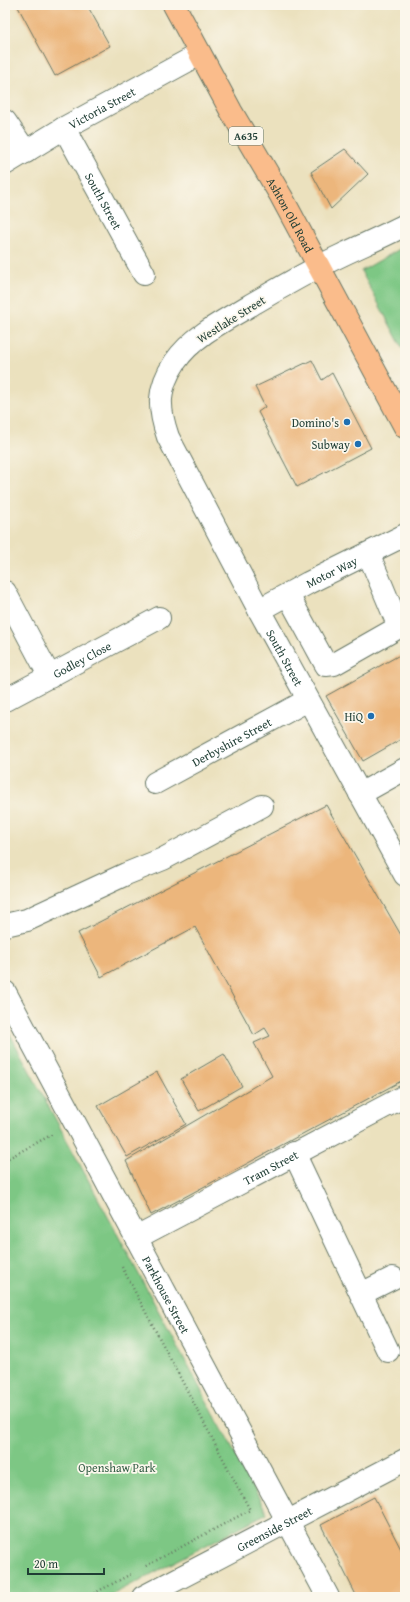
<svg xmlns="http://www.w3.org/2000/svg" width="410" height="1602" font-family="'Gentium Book Plus',serif">
	<style>
		.green { fill: #7dc784; stroke: #4e825c }
		.building { fill: #ecb67b }
		.lines { fill: none; stroke-linecap: round; stroke-linejoin: round }
		.minor-casing { stroke: #667664; stroke-width: 24 }
		.highway-casing { stroke: #667664; stroke-width: 24 }
		.path { stroke: #667664; stroke-width: 2.5; stroke-dasharray: 1 3; stroke-linecap: butt }
		.minor { stroke: #fff; stroke-width: 22 }
		.highway { stroke: #fabc8b; stroke-width: 22 }
		.poi-dot { fill: #1f6fb2; stroke: #fbf7ec; stroke-width: 1.5 }
		.labels { text-anchor: middle; dominant-baseline: central; stroke-width: 3.5; stroke-linejoin: round; paint-order: stroke }
		.shield { fill: #fbf7ec; stroke: #61756b; stroke-width: 1 }
		.shield-label { font-size: 11px; font-weight: bold; fill: #1f3d34 }
		.street-label { font-size: 12px; fill: #1f3d34; stroke: #fbf7ec }
		.poi-label { font-size: 12px; fill: #1f3d34; stroke: #fbf7ec; text-anchor: end }
		.park-label { font-size: 12px; fill: #366048; stroke: #fbf7ec }
	</style>
	<rect width="100%" height="100%" fill="#fbf7ec"/>
	<filter id="ink" filterUnits="userSpaceOnUse"><feTurbulence type="fractalNoise" baseFrequency=".025" numOctaves="2"/><feDisplacementMap in="SourceGraphic" scale="8" xChannelSelector="R" yChannelSelector="G"/><feConvolveMatrix kernelMatrix="1 2 1 2 8 2 1 2 1" color-interpolation-filters="sRGB"/></filter>
	<filter id="wash" filterUnits="userSpaceOnUse"><feTurbulence type="fractalNoise" baseFrequency=".012" numOctaves="4" result="noise"/><feDisplacementMap in="SourceGraphic" scale="16" xChannelSelector="R" yChannelSelector="G"/><feGaussianBlur stdDeviation="0.9" result="paint"/><feColorMatrix in="noise" values="0 0 0 0 0 0 0 0 0 0 0 0 0 0 0 0 0 1.4 0 .05"/><feComposite in="paint" operator="in"/></filter>
	<g filter="url(#wash)">
		<rect width="100%" height="100%" fill="#ebe1be"/>
		<path class="green" d="M405,246V353L361,271Z
			M5,1025L267,1513L108,1597H5Z"/>
		<g id="blocks">
			<path class="building" d="M17,5H87L110,46L55,76Z
				M345,149L368,174L331,209L311,172Z
				M312,360L322,380L332,373L371,448L297,487L258,412L265,407L255,387Z
				M405,652V737L363,761L326,696Z
				M326,805L405,942V1079L151,1215L126,1161L272,1076L254,1043L270,1036L265,1028L254,1035L195,927L101,977L78,933Z
				M224,1054L242,1086L199,1111L181,1079Z
				M157,1072L186,1124L127,1157L98,1106Z
				M374,1497L405,1557V1597H357L321,1525Z"/>
		</g>
	</g>
	<g filter="url(#ink)">
		<use href="#blocks" fill-opacity="0" stroke="#667664" stroke-width="1"/>
		<g class="lines">
			<defs>
				<g id="minor">
					<path d="M5,121L26,152"/>
					<path id="s1" d="M64,128L144,274"/>
					<path id="s2" d="M5,164L64,128L200,54"/>
					<path id="s3" d="M405,225C384,236 363,245 342,255C310,270 280,288 249,306C223,321 192,337 175,362C157,389 158,408 168,437L259,610L405,875"/>
					<path d="M5,592L50,677"/>
					<path d="M288,595L326,665L334,664L399,627L369,555"/>
					<path id="s4" d="M259,610L308,583L405,535"/>
					<path id="s5" d="M5,700L159,618"/>
					<path id="s6" d="M155,783L308,700"/>
					<path d="M360,794L405,769"/>
					<path d="M5,925L27,920L126,874L163,859L262,806"/>
					<path id="s7" d="M5,992L328,1597"/>
					<path d="M294,1153L388,1351"/>
					<path id="s8" d="M136,1238L405,1096"/>
					<path d="M361,1294L393,1278"/>
					<path id="s9" d="M143,1597L405,1460"/>
				</g>
				<g id="highway">
					<path id="s10" d="M174,5L231,111L281,196L405,427"/>
				</g>
			</defs>
			<use href="#minor" class="minor-casing"/>
			<use href="#highway" class="highway-casing"/>
			<path class="path" d="M5,1160L53,1134
				M122,1267L250,1510L144,1567
				M87,1597L133,1573"/>
			<use href="#minor" class="minor"/>
			<use href="#highway" class="highway"/>
		</g>
	</g>
	<g class="poi-dot">
		<circle cx="347" cy="422" r="4"/>
		<circle cx="358" cy="444" r="4"/>
		<circle cx="371" cy="716" r="4"/>
	</g>
	<g class="labels">
		<rect class="shield" x="229" y="127" width="34" height="18" rx="3"/>
		<g class="shield-label">
			<text x="246" y="136">A635</text>
		</g>
		<g class="street-label">
			<text stroke="none"><textPath href="#s2" startOffset="112">Victoria Street</textPath></text>
			<text stroke="none"><textPath href="#s1" startOffset="83">South Street</textPath></text>
			<text stroke="none"><textPath href="#s10" startOffset="240">Ashton Old Road</textPath></text>
			<text transform="translate(231 319) rotate(-32)">Westlake Street</text>
			<text stroke="none"><textPath href="#s4" startOffset="82">Motor Way</textPath></text>
			<text stroke="none"><textPath href="#s3" startOffset="598">South Street</textPath></text>
			<text stroke="none"><textPath href="#s5" startOffset="87">Godley Close</textPath></text>
			<text stroke="none"><textPath href="#s6" startOffset="87">Derbyshire Street</textPath></text>
			<text stroke="none"><textPath href="#s8" startOffset="152">Tram Street</textPath></text>
			<text stroke="none"><textPath href="#s7" startOffset="343">Parkhouse Street</textPath></text>
			<text stroke="none"><textPath href="#s9" startOffset="148">Greenside Street</textPath></text>
		</g>
		<g class="poi-label">
			<text x="339" y="422">Domino's</text>
			<text x="350" y="444">Subway</text>
			<text x="363" y="716">HiQ</text>
		</g>
		<g class="park-label">
			<text x="117" y="1467">Openshaw Park</text>
		</g>
	</g>
	<rect width="410" height="1602" fill="none" stroke="#fbf7ec" stroke-width="20"/>
	<path d="M28 1568v6h76v-6" fill="none" stroke="#1f3d34" stroke-width="2"/>
	<text x="34" y="1568" font-size="12" fill="#1f3d34" stroke="#fbf7ec" stroke-width="3" paint-order="stroke">20 m</text>
</svg>
